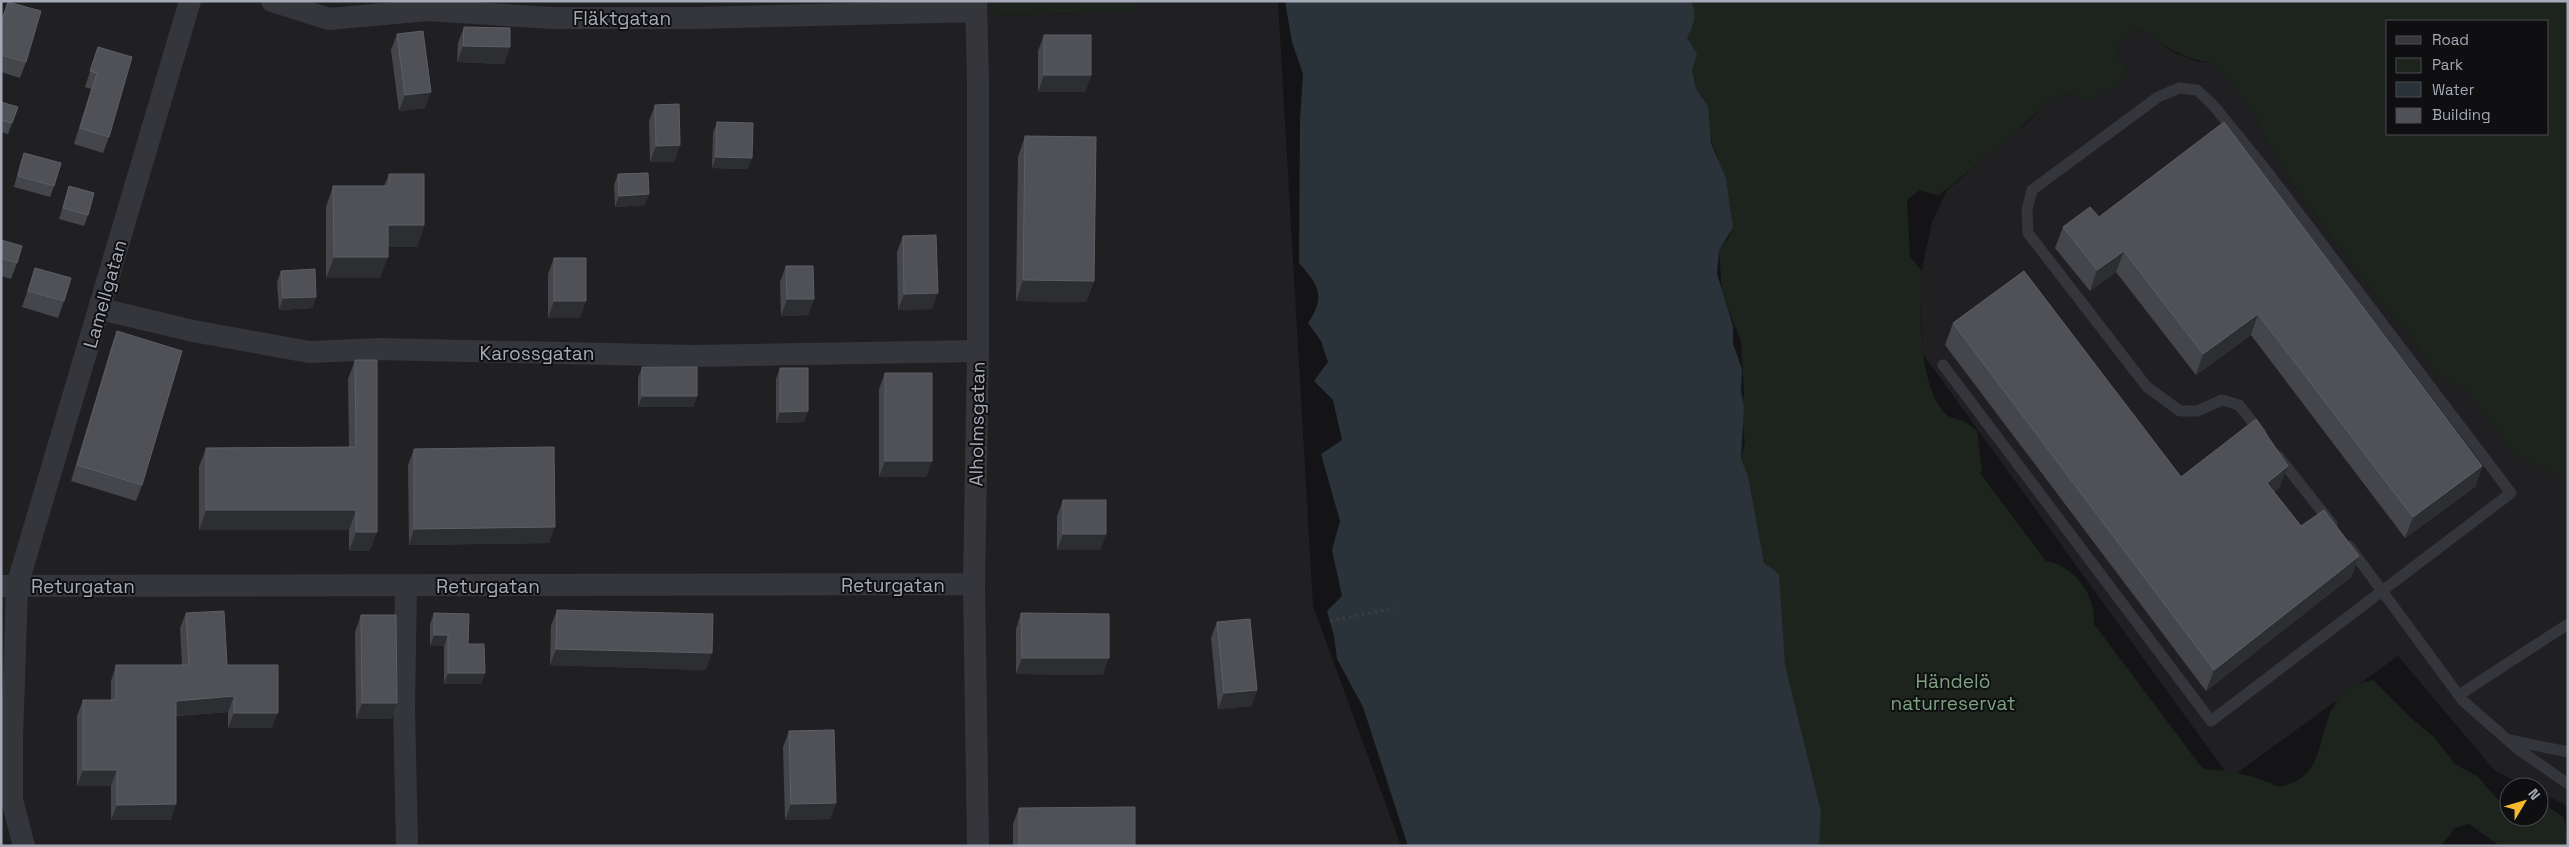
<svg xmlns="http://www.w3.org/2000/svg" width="2569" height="847" font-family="'Space Grotesk',sans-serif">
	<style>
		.built { fill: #202023 }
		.green { fill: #1c241d; fill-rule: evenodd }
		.water { fill: #2a323a }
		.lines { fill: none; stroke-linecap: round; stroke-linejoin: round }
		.path { stroke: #3b3d42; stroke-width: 3; stroke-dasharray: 2.5 4; stroke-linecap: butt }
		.lane { stroke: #35363b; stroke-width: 11 }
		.street { stroke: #35363b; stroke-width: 22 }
		.wall { fill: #45464b }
		.shaded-wall { fill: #2d2e31 }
		.building { fill: #505157; stroke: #5d5f66 }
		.labels { text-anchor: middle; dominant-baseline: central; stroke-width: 4; stroke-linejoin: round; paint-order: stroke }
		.street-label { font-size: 19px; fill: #a6aab7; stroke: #0f0f11 }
		.park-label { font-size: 19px; fill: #7ca280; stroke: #0f0f11 }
	</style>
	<rect width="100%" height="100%" fill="#141416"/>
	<path class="built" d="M1,1H995L996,15L1134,12V1H1278L1313,606L1401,846H1Z
		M2138,28L2175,53L2195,61L2215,64L2231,82L2255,114L2264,136L2289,179L2364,281L2418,347L2436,374L2473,391L2568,454V806L2539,792V787H2528L2495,771L2398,656L2230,778L1923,354L1920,296L1922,270L1932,222L1947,190L2025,125L2047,103L2069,93L2128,72L2117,55L2115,36Z"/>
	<path class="green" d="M995,1H1134V12L995,15Z
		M1691,1H2568V479L2516,456L2467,391L2436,374L2418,347L2364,281L2289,179L2264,136L2255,114L2215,64C2182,59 2165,46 2138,28L2116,43L2117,55L2128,72C2116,88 2103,95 2084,101L2069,93L2047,103L2010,138L1938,196L1920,190L1907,200L1910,257L1922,271C1919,307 1918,389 1947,415C1952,419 1960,419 1965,422C1969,424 1973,428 1977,431L1982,470L1980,473L2046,561C2075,566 2096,595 2094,624L2203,769C2231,770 2253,775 2279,787C2285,785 2295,783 2300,779C2335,755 2309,694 2373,680L2411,718L2434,737L2455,764L2477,776L2502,804L2509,803V817H2539V803L2545,804L2564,818L2568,846H2500L2469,824L2455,828L2441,846H1818L1763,569L1747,474L1741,459L1745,443L1741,412L1744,394L1741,341L1722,293L1719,251L1730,235L1732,226L1730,204L1717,155L1691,92L1684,60ZM2388,21H2548V134H2388Z"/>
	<path class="water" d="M1285,1H1691C1698,15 1693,26 1687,38L1697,54L1692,70L1696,89L1708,106L1711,143L1726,178L1733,227L1719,251L1717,274L1733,326V344L1742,369L1741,391L1744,407L1741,459L1748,476L1764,563L1779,574L1785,665L1821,812L1819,846H1408L1363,707L1337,659L1334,636L1327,611L1342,596L1332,550L1340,521L1321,454L1342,440L1333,400L1314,381L1328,362L1321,341L1308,323C1326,296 1319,286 1299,263L1300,120L1303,74L1292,42Z"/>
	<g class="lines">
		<path class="path" d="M1330,621L1395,608"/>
		<path class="lane" d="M1943,365L2211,721L2511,493L2266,170L2213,105L2197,90L2179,88L2158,97L2032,190L2027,210L2028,233L2147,387L2180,411H2197L2222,400L2239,405L2261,433
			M2278,456L2332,524
			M2349,546L2463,701L2518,749L2568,784
			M2459,695L2568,624
			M2509,740L2568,752"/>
		<path class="street" d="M272,1L329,19L427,10L552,18H697L976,11
			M976,1L978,82V351L974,584L978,846
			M101,309L193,331L309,352L380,349L694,356L978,351
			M1,586L974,584
			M406,586L404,706L407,846
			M24,846L12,800V739L17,586L190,1"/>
	</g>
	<path class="wall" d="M8,2L26,62L20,78L1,72V19Z
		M464,27L510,47L504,64L457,62L458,43Z
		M397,34L425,108L399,111L391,50Z
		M1044,35L1091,75L1085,92H1038V51Z
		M98,47L109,137L103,153L74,144L91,89L85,87Z
		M1,102L18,107L8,134L1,132Z
		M655,105L680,145L674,162H650L649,121Z
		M717,122L748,169L712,168L713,133Z
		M2224,122L2482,466L2475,487L2405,538L2251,335L2196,375L2116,272L2090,291L2055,248L2063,227L2099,217Z
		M1025,136L1094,281L1086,302L1016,301L1018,157Z
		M24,153L54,186L50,197L14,187L20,164Z
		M389,174L424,225L417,247H388L380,278H326V207L333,186H384Z
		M618,174L645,205L615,207L614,185Z
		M69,186L88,215L84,226L59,219Z
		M903,236L932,309L898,310L897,252Z
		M1,240L17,263L11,279L1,276Z
		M554,258L580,318H548V274Z
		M786,266L814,299L808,315L781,316L780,282Z
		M35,268L64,301L58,318L22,307Z
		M281,271L316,297L312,308L279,310L277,282Z
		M1953,323L2181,477L2280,487L2274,492L2301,526L2359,556L2351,577L2206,691L1945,345Z
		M117,331L142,485L136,501L71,481L111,348Z
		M355,360L370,551H349V530H199V467L206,448L349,447L348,379Z
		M642,367L697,396L693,407H638V378Z
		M780,368L808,411L804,422L776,423V379Z
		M885,373L932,461L926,477H879V389Z
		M414,449L549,543L409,545L408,465Z
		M1063,500L1106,534L1100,550H1057V516Z
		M557,610L706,670L550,665L551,626Z
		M186,613L227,665L272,728H228V712L176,716L171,820H111V786H77V716L83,700H111V681L116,665H182L180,628Z
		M434,613L468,644L485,673L481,684H444V646H430V624Z
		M1021,613L1103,675L1016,674V629Z
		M361,615L397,703L391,719H356L355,632Z
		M1217,622L1257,690L1251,706L1218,709L1211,638Z
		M789,731L836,803L830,819L785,820L783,747Z
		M1019,808L1135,845V846H1013V824Z"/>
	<path class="shaded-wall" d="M463,46L510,47L504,64L457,62Z
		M1044,75H1091L1085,92H1038Z
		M431,92L425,108L399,111L405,95Z
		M680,145L674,162H650L656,146Z
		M716,157L752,158L748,169L712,168Z
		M649,194L645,205L615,207L619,196Z
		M388,225H424L417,247H380Z
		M2124,251L2116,272L2090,291L2097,270Z
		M334,257H388L380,278H326Z
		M1023,280L1094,281L1086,302L1016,301Z
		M938,293L932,309L898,310L904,294Z
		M316,297L312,308L279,310L283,298Z
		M787,299H814L808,315L781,316Z
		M554,301H586L580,318H548Z
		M2258,314L2251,335L2196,375L2203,354Z
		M642,396H697L693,407H638Z
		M808,411L804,422L776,423L780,412Z
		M885,461H932L926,477H879Z
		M2288,466L2280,487L2259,504L2267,483Z
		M2482,466L2475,487L2405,538L2413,517Z
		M206,510H356L349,530H199Z
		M555,527L549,543L409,545L414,529Z
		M356,532H377L370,551H349Z
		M1063,534H1106L1100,550H1057Z
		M2359,556L2351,577L2206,691L2214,670Z
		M434,635H448L444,646H430Z
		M556,649L712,653L706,670L550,665Z
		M1022,658H1109L1103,675L1016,674Z
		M448,673H485L481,684H444Z
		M1257,690L1251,706L1218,709L1224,693Z
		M234,696L228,712L170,716L176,701Z
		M362,703H397L391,719H356Z
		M234,713H278L272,728H228Z
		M83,770H117L111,786H77Z
		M836,803L830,819L785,820L791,804Z
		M176,804L171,820H111L117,805Z
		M1135,845V846H1019Z"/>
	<path class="building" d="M8,2L41,11L26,62L1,55V24Z
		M464,27L510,28V47L463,46Z
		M423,31L431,92L405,95L397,34Z
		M1044,35H1091V75H1044Z
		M98,47L132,57L109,137L80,128L97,73L90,71Z
		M1,102L18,107L12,123L1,120Z
		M679,104L680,145L656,146L655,105Z
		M717,122L753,123L752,158L716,157Z
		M2224,122L2482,466L2413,517L2258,314L2203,354L2124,251L2097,270L2063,227L2090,207L2099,217Z
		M1025,136L1096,137L1094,281L1023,280Z
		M24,153L61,163L54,186L18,176Z
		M648,173L649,194L619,196L618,174Z
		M389,174H424V225H388V257H334L333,186H389Z
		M69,186L94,193L88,215L63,208Z
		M936,235L938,293L904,294L903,236Z
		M1,240L22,246L17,263L1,258Z
		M554,258H586V301H554Z
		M786,266H813L814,299H787Z
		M35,268L71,278L64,301L28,291Z
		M315,269L316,297L283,298L281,271Z
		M2024,271L2181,477L2256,419L2288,466L2267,483L2301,526L2324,510L2359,556L2214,670L1953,323Z
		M117,331L182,351L142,485L77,465Z
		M355,360H377V532H356V510H206V448L356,447Z
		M642,367H697V396H642Z
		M780,368H808V411L780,412Z
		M885,373H932V461H885Z
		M554,447L555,527L414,529V449Z
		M1063,500H1106V534H1063Z
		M557,610L713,614L712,653L556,649Z
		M224,611L227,665H278V713H234V696L176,701V804L117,805V770H83V700H116V665H189L186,613Z
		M434,613L469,614L468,644H484L485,673H448V635H434Z
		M1021,613L1109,614V658H1022Z
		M361,615H396L397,703H362Z
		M1250,619L1257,690L1224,693L1217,622Z
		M834,730L836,803L791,804L789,731Z
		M1135,807V845L1019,846V808Z"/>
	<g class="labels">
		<g class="street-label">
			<text x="622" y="18">Fläktgatan</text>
			<text transform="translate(105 294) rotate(-74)">Lamellgatan</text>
			<text x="537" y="353">Karossgatan</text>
			<text transform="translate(977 424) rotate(-89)">Alholmsgatan</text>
			<text x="893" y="585">Returgatan</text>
			<text x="83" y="586">Returgatan</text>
			<text x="488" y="586">Returgatan</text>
		</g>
		<g class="park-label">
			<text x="1953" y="681">Händelö<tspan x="1953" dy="22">naturreservat</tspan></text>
		</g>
	</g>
	<rect width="2569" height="847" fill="none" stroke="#a6aab7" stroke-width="5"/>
	<rect x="2386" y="20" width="162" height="115" fill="#0f0f11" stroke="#4b4d53"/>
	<rect x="2396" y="36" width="25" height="8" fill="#35363b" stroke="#4b4d53"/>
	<text x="2432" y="45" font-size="15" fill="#a6aab7">Road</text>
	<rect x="2396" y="58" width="25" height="15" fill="#1c241d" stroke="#4b4d53"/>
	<text x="2432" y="70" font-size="15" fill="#a6aab7">Park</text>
	<rect x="2396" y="82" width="25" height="15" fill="#2a323a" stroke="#4b4d53"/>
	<text x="2432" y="95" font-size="15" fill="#a6aab7">Water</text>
	<rect x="2396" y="108" width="25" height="15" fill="#505157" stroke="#4b4d53"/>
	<text x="2432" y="120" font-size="15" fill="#a6aab7">Building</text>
	<g transform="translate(2524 802) rotate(52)"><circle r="24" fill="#0f0f11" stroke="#4b4d53"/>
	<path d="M0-4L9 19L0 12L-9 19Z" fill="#f5b92d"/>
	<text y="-8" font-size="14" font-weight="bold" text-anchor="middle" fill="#a6aab7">N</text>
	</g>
</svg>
